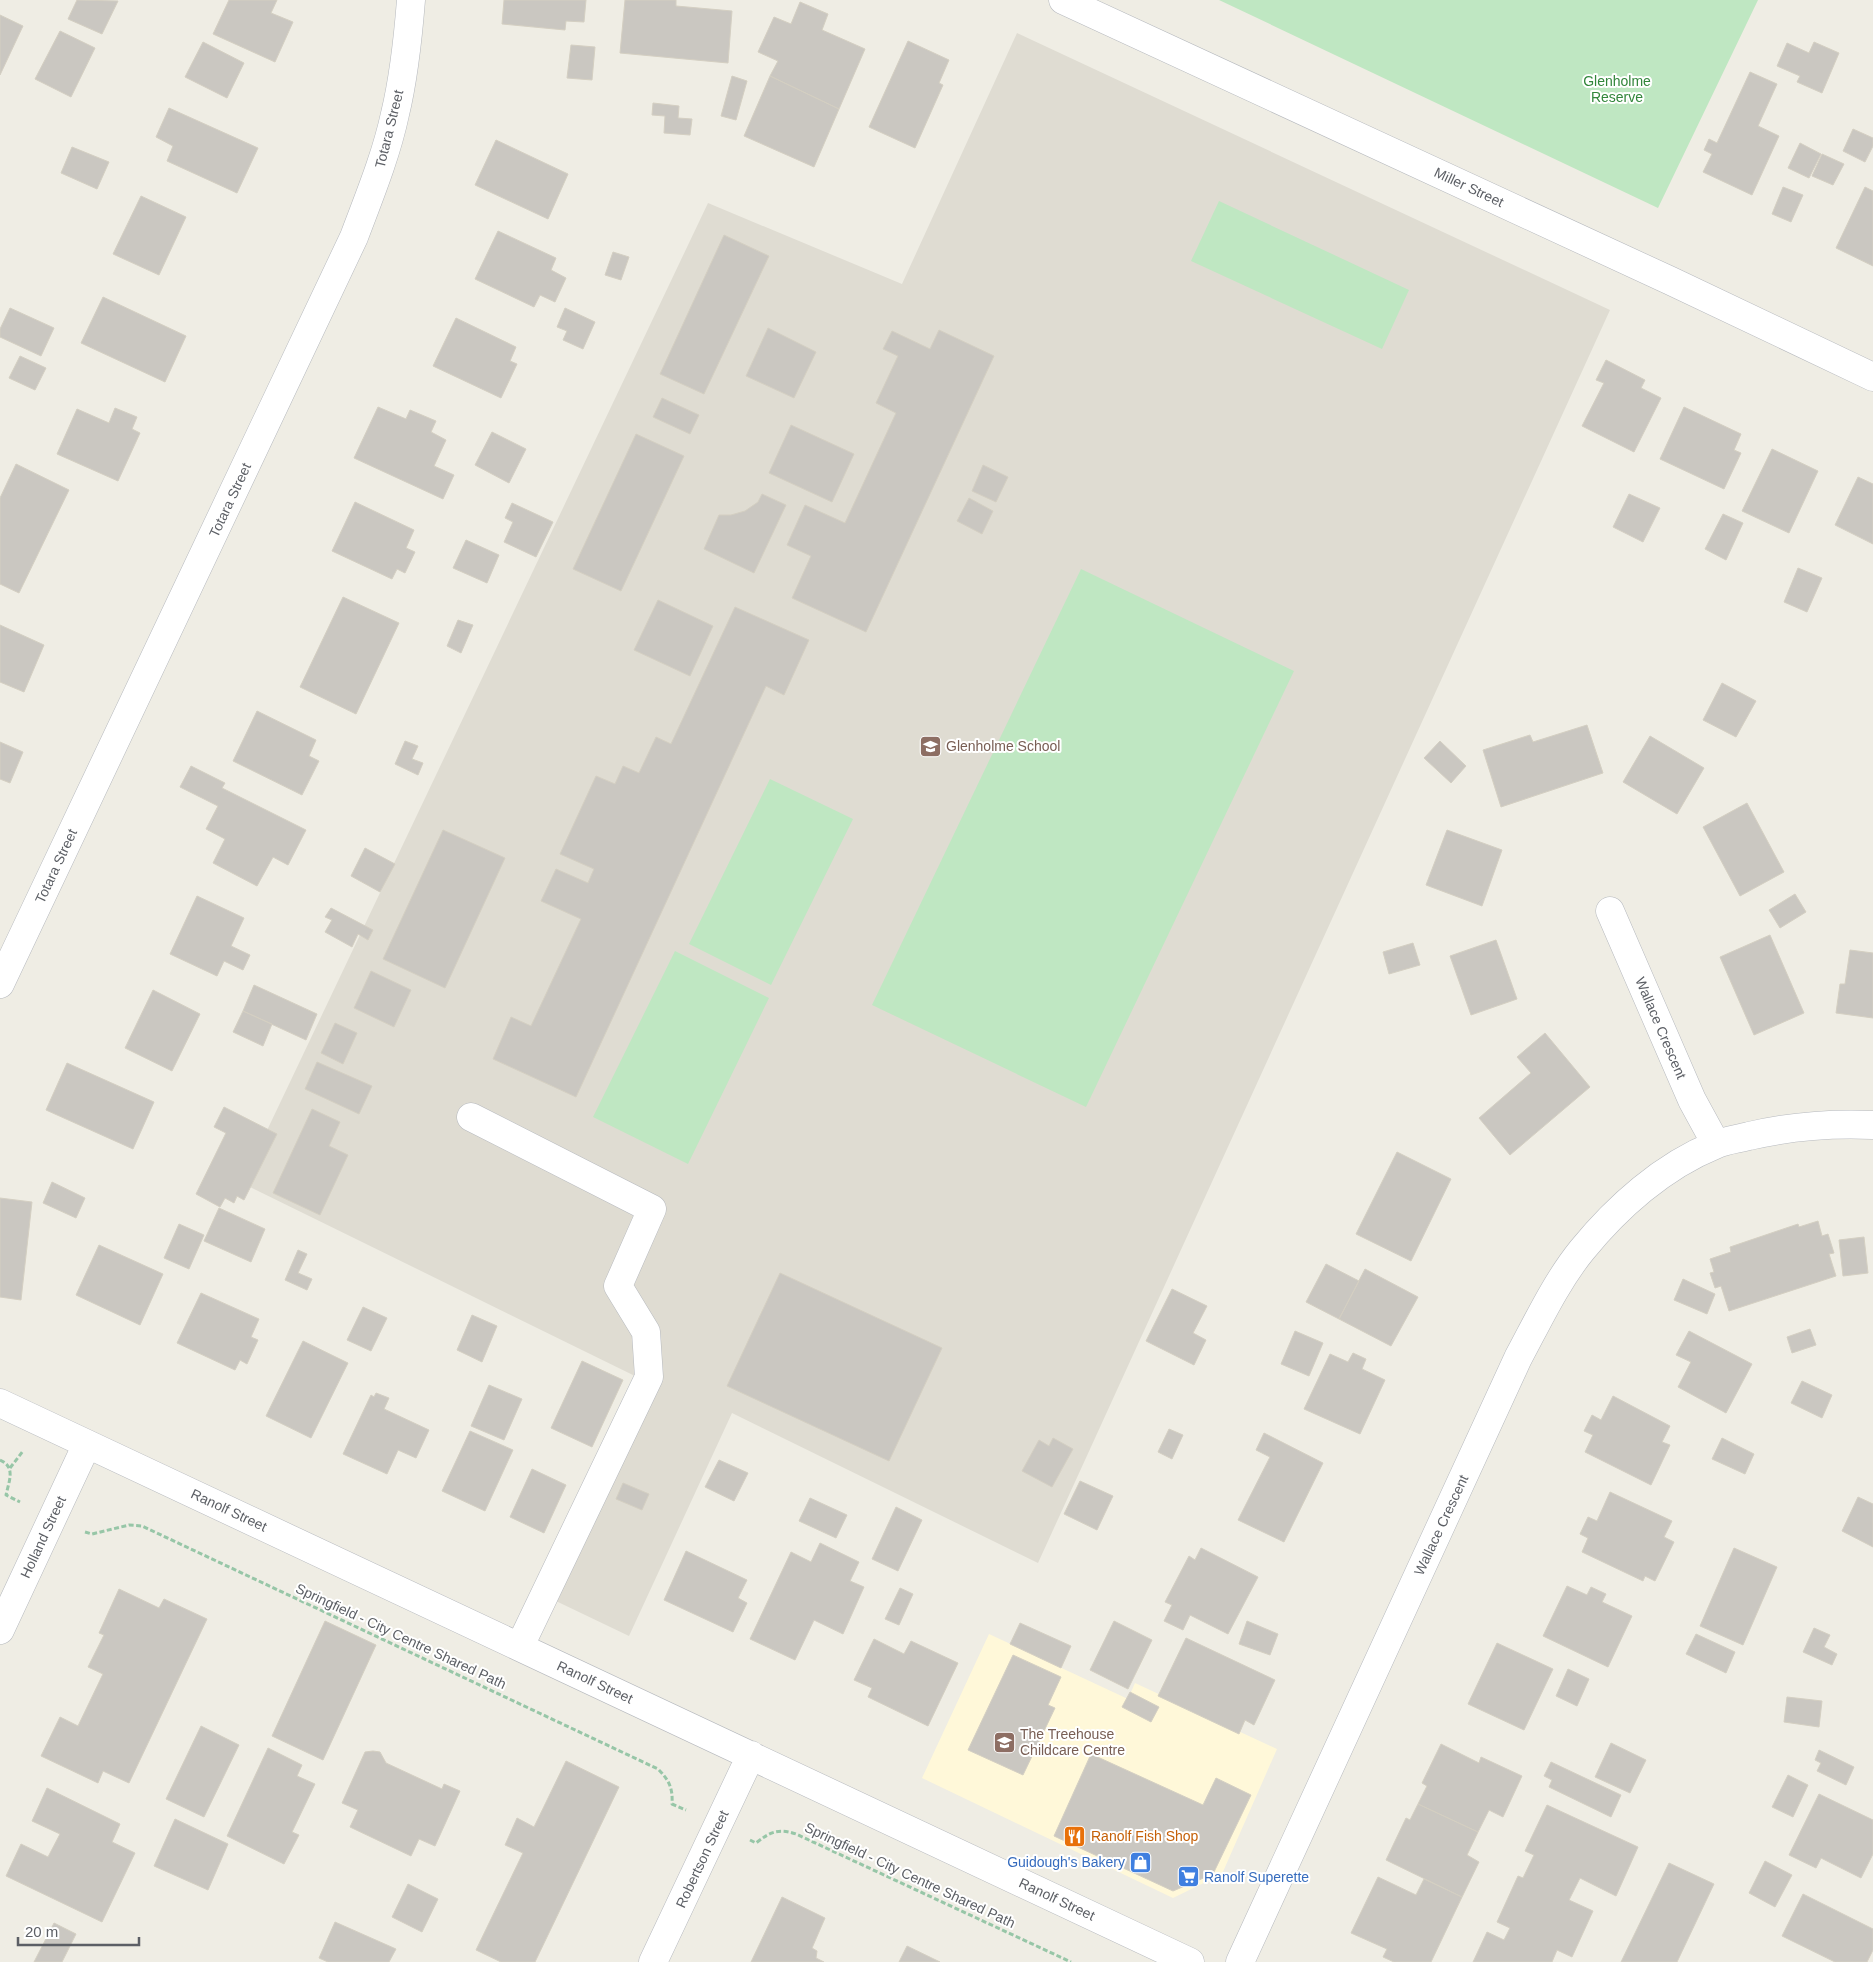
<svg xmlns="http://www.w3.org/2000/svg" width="1873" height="1962" font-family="Arial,sans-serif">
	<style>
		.commercial { fill: #fff8d9 }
		.education { fill: #dfdcd2 }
		.green { fill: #bfe7c2 }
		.building { fill: #cac7c1; stroke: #d4cfc2 }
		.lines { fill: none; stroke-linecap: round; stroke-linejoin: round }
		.minor-casing { stroke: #b6b9be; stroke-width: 29 }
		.path { stroke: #97c6a7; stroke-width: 3; stroke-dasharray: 5 2.5; stroke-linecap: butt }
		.minor { stroke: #fff; stroke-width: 28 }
		.labels { text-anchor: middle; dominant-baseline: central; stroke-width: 4; stroke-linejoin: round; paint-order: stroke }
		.park-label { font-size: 14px; fill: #32863b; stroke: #fff }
		.street-label { font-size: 14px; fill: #5c5f65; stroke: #fff }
		.education-label { font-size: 14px; fill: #785e54; stroke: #fff; text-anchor: start }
		.food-label { font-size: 14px; fill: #c56008; stroke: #fff; text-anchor: start }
		.shop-label { font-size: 14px; fill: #366cbe; stroke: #fff; text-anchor: end }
	</style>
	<rect width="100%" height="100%" fill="#efede4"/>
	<path class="commercial" d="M989,1634L1128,1699L1135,1683L1277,1749L1222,1874L1173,1898L922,1778Z"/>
	<path class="education" d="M1017,33L1610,310L1038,1563L732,1413L629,1636L535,1591L637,1377L242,1183L708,203L902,284Z"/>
	<path class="green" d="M1219,0H1758L1658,208Z
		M1219,201L1409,290L1382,349L1191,261Z
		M1081,569L1294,671L1086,1107L872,1005Z
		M770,779L853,819L771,985L689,944Z
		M675,951L769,998L688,1164L593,1117Z"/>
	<path class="building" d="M77,0L118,1L102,34L68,19Z
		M229,0H277L271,13L293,22L275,62L213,34Z
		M504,0H586L584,22L566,21L565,30L502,24Z
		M625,0H676V6L732,11L728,63L620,53Z
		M800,2L828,14L822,30L865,49L839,109L770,76L778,61L758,52L774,17L791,24Z
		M0,15L23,26L0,75Z
		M60,31L95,48L71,97L35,79Z
		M908,41L949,60L939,83L943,85L915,148L869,127Z
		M203,42L244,63L227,98L185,77Z
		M1814,42L1839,53L1822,93L1797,82L1800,76L1777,66L1787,43L1809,53Z
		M571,45L595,47L592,80L567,78Z
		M1750,72L1777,84L1758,126L1779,136L1752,195L1703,172L1712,154L1704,150L1709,139L1717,143Z
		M732,76L747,81L736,120L721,116Z
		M770,76L839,109L814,167L744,136Z
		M653,103L679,106L678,118L692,119L690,135L664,133L665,116L652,115Z
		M169,108L258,148L237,193L167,161L173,146L156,137Z
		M1853,129L1873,138V146L1865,162L1843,151Z
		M496,140L568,174L548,219L475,185Z
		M1800,143L1821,154L1809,178L1788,168Z
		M72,147L109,162L97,189L61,173Z
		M1822,154L1844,164L1833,185L1812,176Z
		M1783,187L1803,195L1791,222L1772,214Z
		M1865,187L1873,191V266L1836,248Z
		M141,196L186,217L159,275L113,254Z
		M498,231L556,258L551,270L566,278L555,302L540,295L534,307L475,279Z
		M724,235L769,256L704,394L660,374Z
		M613,252L629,257L621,280L605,275Z
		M103,297L186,336L165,382L81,343Z
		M10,308L54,328L41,356L0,337V329Z
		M565,308L595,322L583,349L563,340L567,331L557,327Z
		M456,318L516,347L510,361L517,364L501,398L433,366Z
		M768,328L816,352L794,398L746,376Z
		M939,330L994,356L866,632L792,598L811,556L787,545L805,505L845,523L896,413L876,403L898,356L883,349L892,331L930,349Z
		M20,356L46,368L35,390L9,378Z
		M1606,360L1645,380L1641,388L1661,398L1634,452L1582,426L1604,383L1596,380Z
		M662,398L699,415L690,434L653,417Z
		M378,407L406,419L410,410L436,421L431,432L446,440L434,466L454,475L443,499L354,458Z
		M1684,407L1741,434L1734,450L1741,453L1724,489L1660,459Z
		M115,408L137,417L132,429L140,433L118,481L57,454L77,409L109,423Z
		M791,425L854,454L832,502L769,473Z
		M492,432L526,449L509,483L475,465Z
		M636,434L684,456L621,591L573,569Z
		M1772,449L1818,471L1789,533L1742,511Z
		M16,464L69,490L19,593L0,584V498Z
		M983,465L1008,477L996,502L972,491Z
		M1858,477L1873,484V544L1835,525Z
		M762,494L786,505L754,573L704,549L719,515H731L745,511L758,502Z
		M1629,494L1660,508L1643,542L1613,527Z
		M969,498L993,511L982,534L957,521Z
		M355,502L414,530L406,548L415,552L405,573L397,569L392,579L332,551Z
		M512,503L553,522L536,557L504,542L513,522L505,518Z
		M1723,514L1743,523L1726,560L1705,549Z
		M466,540L499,555L487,583L453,568Z
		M1798,568L1822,578L1807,612L1784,602Z
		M343,597L399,623L356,714L300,687Z
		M658,600L713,626L690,676L634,650Z
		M735,607L809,640L784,695L766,686L576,1097L493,1059L511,1017L531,1026L581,919L541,901L556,869L588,883L594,869L560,854L596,776L615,784L623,766L639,773L656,737L671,744Z
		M458,620L473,625L461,653L447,646Z
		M0,625L44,645L24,692L0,682Z
		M1722,683L1756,701L1736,737L1703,720Z
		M257,711L316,740L309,756L319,761L302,795L233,761Z
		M1587,725L1603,773L1501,807L1483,750L1530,735L1533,742Z
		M1650,736L1704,768L1677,814L1623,782Z
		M405,741L418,746L412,759L423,763L418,775L395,764Z
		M1440,741L1466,766L1451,783L1424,758Z
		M0,742L23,752L10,783L0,779Z
		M191,766L225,783L222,788L306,830L288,865L273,857L257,886L213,863L225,839L206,829L218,806L180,787Z
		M1747,803L1784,872L1740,896L1703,827Z
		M443,830L505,858L445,988L383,959Z
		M1447,830L1502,850L1482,906L1426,885Z
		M365,848L395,864L380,892L351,876Z
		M1795,894L1806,912L1780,928L1769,910Z
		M197,896L244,918L231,946L250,955L243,970L224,961L217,976L170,954Z
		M331,908L373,930L368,940L358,934L352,947L325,932L332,920L325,917Z
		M1770,935L1804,1013L1754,1035L1720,957Z
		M1496,940L1517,999L1471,1015L1450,956Z
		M1413,943L1420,965L1389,974L1383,952Z
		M1850,950L1873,953V1018L1836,1013L1840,984H1845Z
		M371,971L411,990L394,1027L354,1008Z
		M254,985L317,1014L306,1040L243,1011Z
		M153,990L200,1014L172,1071L125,1048Z
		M243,1011L272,1024L263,1046L233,1032Z
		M335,1023L357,1033L343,1064L321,1053Z
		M1545,1033L1590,1087L1510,1155L1479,1118L1531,1073L1517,1057Z
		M317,1062L372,1086L359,1114L305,1089Z
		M67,1063L154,1102L133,1149L46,1110Z
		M224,1107L277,1134L244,1200L237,1196L234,1203L225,1198L220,1207L196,1194L226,1133L214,1127Z
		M312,1109L340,1122L329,1146L348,1155L320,1215L273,1193Z
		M1397,1152L1451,1179L1411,1261L1356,1234Z
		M52,1182L85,1198L76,1218L43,1203Z
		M0,1198L32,1202L21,1300L0,1297Z
		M219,1208L265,1229L251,1262L204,1241Z
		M1818,1221L1822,1236L1828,1234L1834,1253L1829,1254L1836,1276L1729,1311L1721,1286L1715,1288L1710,1273L1714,1272L1710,1259L1731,1252L1730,1247L1798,1224L1799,1227Z
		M179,1224L204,1235L189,1269L164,1258Z
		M1864,1237L1868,1273L1843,1276L1839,1240Z
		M99,1245L163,1274L140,1325L76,1295Z
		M298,1250L307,1254L298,1273L312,1279L307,1290L285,1280Z
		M1326,1264L1359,1281L1339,1319L1306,1302Z
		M1365,1269L1418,1297L1391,1346L1339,1319Z
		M780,1273L942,1348L889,1461L727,1386Z
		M1683,1279L1715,1294L1707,1314L1674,1300Z
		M1172,1289L1207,1306L1193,1333L1206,1340L1194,1365L1146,1341Z
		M201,1293L259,1319L251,1337L258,1340L247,1364L240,1360L235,1370L177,1343Z
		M363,1307L387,1318L371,1351L347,1340Z
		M472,1315L497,1326L482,1362L457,1350Z
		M1810,1329L1816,1345L1792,1353L1787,1337Z
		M1295,1331L1323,1343L1309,1376L1281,1364Z
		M1689,1331L1752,1364L1726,1413L1678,1387L1691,1362L1676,1355Z
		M303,1341L348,1363L311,1438L266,1416Z
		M1353,1353L1366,1359L1362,1369L1385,1380L1360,1434L1304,1409L1330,1354L1348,1362Z
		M582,1361L623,1380L592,1447L551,1428Z
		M1802,1381L1832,1395L1822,1418L1791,1403Z
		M489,1385L522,1399L504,1440L471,1426Z
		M376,1393L389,1398L384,1409L429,1430L416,1458L398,1450L387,1474L343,1454L371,1395L374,1397Z
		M1613,1396L1670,1426L1662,1442L1670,1445L1651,1485L1585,1452L1593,1435L1584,1431L1592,1415L1601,1420Z
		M1169,1429L1183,1435L1172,1459L1158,1452Z
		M470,1431L513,1450L485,1511L442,1491Z
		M1264,1433L1323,1463L1284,1542L1238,1520L1270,1457L1256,1450Z
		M1053,1438L1073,1449L1052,1487L1022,1471L1039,1440L1049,1446Z
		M1722,1438L1754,1454L1745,1474L1712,1459Z
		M719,1460L748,1473L734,1501L705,1487Z
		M532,1469L566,1485L544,1533L510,1517Z
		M1080,1481L1113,1496L1097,1530L1064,1514Z
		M623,1483L649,1494L642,1510L616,1499Z
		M1610,1492L1672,1521L1664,1537L1674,1542L1655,1581L1645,1576L1643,1581L1582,1552L1588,1538L1580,1534L1588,1517L1597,1521Z
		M1858,1497L1873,1504V1547L1842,1531Z
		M810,1498L847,1515L836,1538L799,1521Z
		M896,1507L922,1520L898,1571L872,1559Z
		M820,1543L859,1562L850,1581L864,1587L843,1634L814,1620L795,1660L750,1639L791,1552L811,1562Z
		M1201,1548L1258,1577L1228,1634L1190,1615L1183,1630L1164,1621L1172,1605L1165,1602L1189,1556L1195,1560Z
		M1734,1548L1777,1567L1743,1645L1700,1626Z
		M686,1551L747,1580L738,1598L747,1603L733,1632L664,1600Z
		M1567,1586L1587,1595L1591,1587L1606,1594L1602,1602L1632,1616L1608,1667L1543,1636Z
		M900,1588L913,1594L899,1625L885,1619Z
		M119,1589L159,1608L164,1599L207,1619L129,1783L103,1771L98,1783L41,1756L60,1717L78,1726L103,1674L88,1667L104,1635L99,1633Z
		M325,1621L376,1645L323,1760L272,1736Z
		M1114,1621L1152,1640L1128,1689L1090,1670Z
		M1247,1621L1278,1634L1270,1655L1239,1644Z
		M1020,1623L1071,1646L1061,1668L1010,1644Z
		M1814,1628L1830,1635L1824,1647L1837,1654L1832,1665L1803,1652Z
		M1696,1634L1735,1652L1726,1673L1686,1654Z
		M1186,1638L1275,1680L1254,1725L1245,1720L1239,1734L1158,1696Z
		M874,1639L904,1654L911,1641L958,1663L928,1726L868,1697L872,1688L854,1680Z
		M1497,1643L1553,1669L1524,1730L1468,1704Z
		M1013,1655L1061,1677L1048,1705L1055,1708L1023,1775L968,1750Z
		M1568,1669L1589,1679L1577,1706L1556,1696Z
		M1130,1692L1159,1707L1151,1722L1122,1707Z
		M1787,1697L1822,1701L1819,1727L1784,1722Z
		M201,1726L239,1745L204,1817L166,1799Z
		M1611,1743L1646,1760L1630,1793L1595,1777Z
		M1441,1744L1479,1763L1481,1757L1522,1776L1503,1817L1489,1810L1478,1832L1418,1804L1427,1786L1422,1783Z
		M268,1748L302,1765L297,1776L315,1784L292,1832L299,1835L284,1864L227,1836Z
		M1819,1750L1854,1767L1846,1785L1817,1771L1821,1763L1815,1760Z
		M373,1751L380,1752L386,1763L442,1789L444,1784L460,1791L435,1846L419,1839L411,1856L350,1827L358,1810L342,1803L365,1752Z
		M1091,1754L1203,1805L1216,1778L1251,1795L1213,1874L1173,1891L1054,1836Z
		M566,1761L619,1787L535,1962H501L476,1950L523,1853L505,1845L517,1818L534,1827Z
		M1551,1762L1621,1795L1611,1817L1549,1787L1552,1780L1544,1776Z
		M1788,1775L1808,1785L1793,1817L1772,1807Z
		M47,1788L120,1824L112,1842L135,1853L102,1922L6,1876L21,1844L48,1857L60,1834L32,1821Z
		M1819,1794L1873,1820V1854L1861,1878L1821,1858L1816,1868L1789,1855Z
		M1418,1804L1478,1832L1467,1855L1479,1862L1462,1897L1386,1860L1406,1818L1410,1820Z
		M1547,1805L1638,1847L1616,1896L1580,1878L1569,1900L1593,1911L1572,1957L1557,1950L1552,1962H1473L1487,1932L1504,1940L1510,1928L1497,1922L1518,1876L1523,1878L1534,1855L1525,1851Z
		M175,1819L228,1844L208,1890L154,1866Z
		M1765,1861L1792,1875L1775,1907L1749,1893Z
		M1669,1863L1714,1884L1677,1962H1621Z
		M1378,1877L1416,1895L1424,1879L1462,1897L1431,1962H1394L1383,1957L1387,1949L1351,1933Z
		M408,1884L438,1899L422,1932L392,1917Z
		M1803,1894L1873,1929V1950L1867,1962H1835L1782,1936Z
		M782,1897L825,1918L812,1948L817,1951L816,1958L824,1962H751Z
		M335,1922L396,1949L389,1962H328L319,1958Z
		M54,1923L76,1934L62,1962H34Z
		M907,1946L940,1962H899Z"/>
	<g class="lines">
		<defs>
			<path id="minor" d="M1063,0L1671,281L1873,377
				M1610,911L1692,1100L1716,1144
				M0,984L354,237C369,197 386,156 395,114C404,77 408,38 411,0
				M471,1117L652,1209L618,1286L646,1332L649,1377L520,1646
				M0,1403L1190,1962
				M0,1630L87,1444
				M653,1962L751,1755
				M1240,1962L1518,1358C1538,1321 1556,1282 1582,1250C1617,1207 1663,1166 1715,1145C1726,1140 1738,1139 1749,1136C1792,1126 1829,1123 1873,1125"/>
		</defs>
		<use href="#minor" class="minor-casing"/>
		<path class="path" d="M0,1460C16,1467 9,1481 6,1495L20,1502
			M10,1468L23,1451
			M85,1532L92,1534L129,1525L142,1526L658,1769C669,1780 673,1788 672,1804L686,1810
			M750,1840L756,1843C770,1832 778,1828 796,1834L1071,1962"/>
		<use href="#minor" class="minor"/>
	</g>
	<defs>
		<symbol id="school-square" viewBox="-11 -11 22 22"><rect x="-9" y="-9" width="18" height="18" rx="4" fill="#8d6e63" stroke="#fff"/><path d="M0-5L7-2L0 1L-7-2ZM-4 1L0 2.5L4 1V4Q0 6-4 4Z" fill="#fff"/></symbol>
		<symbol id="restaurant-square" viewBox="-11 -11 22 22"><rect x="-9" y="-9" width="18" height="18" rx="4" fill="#e8710a" stroke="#fff"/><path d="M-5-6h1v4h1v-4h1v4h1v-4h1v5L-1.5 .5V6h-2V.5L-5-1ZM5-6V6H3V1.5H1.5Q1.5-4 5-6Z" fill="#fff"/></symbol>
		<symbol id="shop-square" viewBox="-11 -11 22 22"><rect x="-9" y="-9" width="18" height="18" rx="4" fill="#3f7fe0" stroke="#fff"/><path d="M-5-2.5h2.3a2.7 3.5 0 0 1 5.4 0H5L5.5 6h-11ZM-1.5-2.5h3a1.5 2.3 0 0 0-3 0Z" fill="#fff"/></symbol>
		<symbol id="supermarket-square" viewBox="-11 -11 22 22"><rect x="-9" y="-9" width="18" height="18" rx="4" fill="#3f7fe0" stroke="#fff"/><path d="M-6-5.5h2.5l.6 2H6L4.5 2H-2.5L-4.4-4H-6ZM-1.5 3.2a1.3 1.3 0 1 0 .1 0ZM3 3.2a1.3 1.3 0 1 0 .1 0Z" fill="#fff"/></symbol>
	</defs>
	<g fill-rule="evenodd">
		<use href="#school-square" x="918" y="734" width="25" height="25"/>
		<use href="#school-square" x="992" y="1730" width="25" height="25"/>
		<use href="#restaurant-square" x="1062" y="1824" width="25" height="25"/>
		<use href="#shop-square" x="1128" y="1850" width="25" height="25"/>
		<use href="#supermarket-square" x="1176" y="1864" width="25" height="25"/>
	</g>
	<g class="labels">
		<g class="park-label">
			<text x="1617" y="81">Glenholme<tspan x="1617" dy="16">Reserve</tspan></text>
		</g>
		<g class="street-label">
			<text transform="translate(389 129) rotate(-76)">Totara Street</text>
			<text transform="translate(1469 187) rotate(25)">Miller Street</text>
			<text transform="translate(230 500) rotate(-65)">Totara Street</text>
			<text transform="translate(56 866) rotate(-65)">Totara Street</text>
			<text transform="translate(1661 1028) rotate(67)">Wallace Crescent</text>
			<text transform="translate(229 1510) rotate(25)">Ranolf Street</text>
			<text transform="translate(1441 1525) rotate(-65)">Wallace Crescent</text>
			<text transform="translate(43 1537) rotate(-65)">Holland Street</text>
			<text transform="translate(401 1636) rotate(25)">Springfield - City Centre Shared Path</text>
			<text transform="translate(595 1682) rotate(25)">Ranolf Street</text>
			<text transform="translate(702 1859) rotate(-65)">Robertson Street</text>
			<text transform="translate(910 1875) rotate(25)">Springfield - City Centre Shared Path</text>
			<text transform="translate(1057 1899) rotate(25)">Ranolf Street</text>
		</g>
		<g class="education-label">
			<text x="946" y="746">Glenholme School</text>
			<text x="1020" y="1734">The Treehouse<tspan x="1020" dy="16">Childcare Centre</tspan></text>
		</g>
		<g class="food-label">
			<text x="1091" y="1836">Ranolf Fish Shop</text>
		</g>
		<g class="shop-label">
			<text x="1125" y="1862">Guidough's Bakery</text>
			<text x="1204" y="1877" text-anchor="start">Ranolf Superette</text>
		</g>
	</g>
	<path d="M18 1937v8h121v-8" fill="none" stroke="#5c5f65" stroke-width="2.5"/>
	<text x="25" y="1937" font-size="15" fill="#5c5f65" stroke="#ffffff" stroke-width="4" paint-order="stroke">20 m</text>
</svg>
